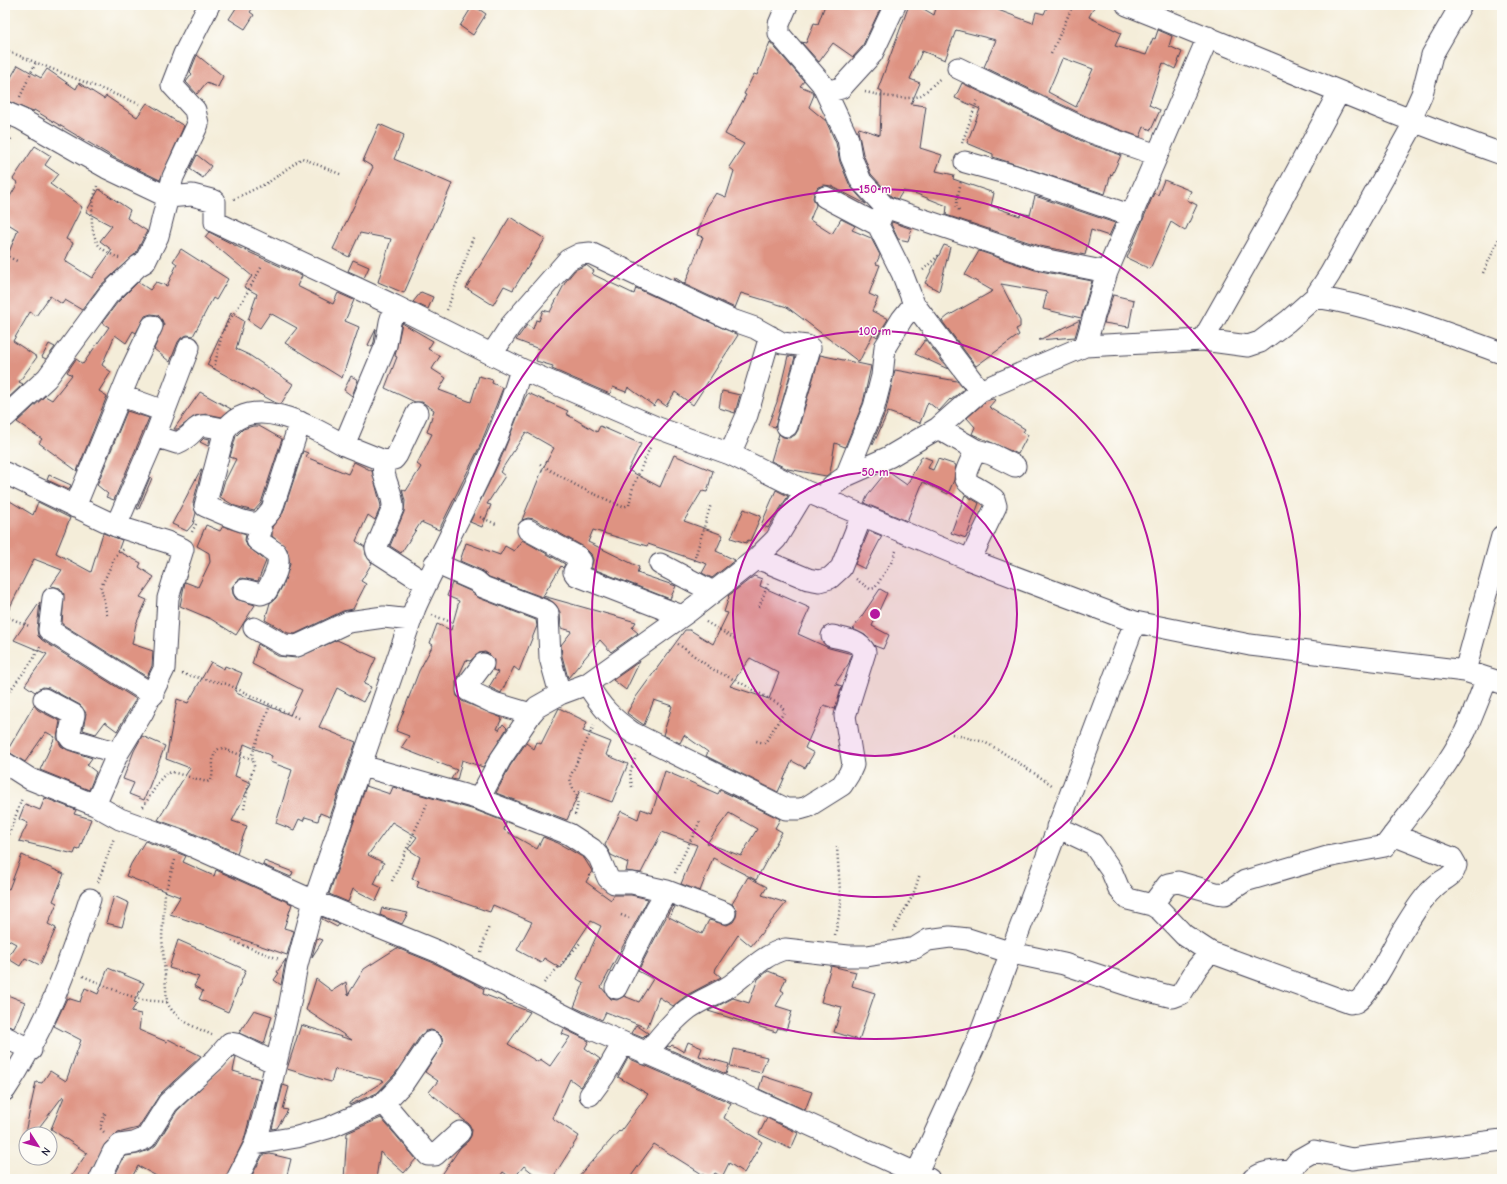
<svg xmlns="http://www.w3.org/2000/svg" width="1507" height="1184" font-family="'Comic Neue',sans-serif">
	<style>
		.building { fill: #de9382; fill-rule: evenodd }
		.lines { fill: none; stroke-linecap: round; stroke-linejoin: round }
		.minor-casing { stroke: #424053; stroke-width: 23 }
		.path { stroke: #424053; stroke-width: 2.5; stroke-dasharray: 1 3; stroke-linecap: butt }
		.minor { stroke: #fff; stroke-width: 21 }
		.ring { fill: none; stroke: #b5179e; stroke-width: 2 }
		.centre { fill: #b5179e; stroke: #fdfcf7; stroke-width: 2 }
		.ring-label { font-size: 12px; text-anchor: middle; font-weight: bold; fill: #b5179e; stroke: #fdfcf7; stroke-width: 3; stroke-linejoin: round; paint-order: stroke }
	</style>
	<rect width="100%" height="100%" fill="#fdfcf7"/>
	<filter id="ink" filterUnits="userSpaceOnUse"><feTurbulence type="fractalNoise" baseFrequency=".025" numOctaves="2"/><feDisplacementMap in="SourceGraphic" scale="8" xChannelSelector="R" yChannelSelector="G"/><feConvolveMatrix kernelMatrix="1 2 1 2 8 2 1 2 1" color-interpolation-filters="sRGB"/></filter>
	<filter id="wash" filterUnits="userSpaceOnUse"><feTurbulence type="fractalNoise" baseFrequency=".012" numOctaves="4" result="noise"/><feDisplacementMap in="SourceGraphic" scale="16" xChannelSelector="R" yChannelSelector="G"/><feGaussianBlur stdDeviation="0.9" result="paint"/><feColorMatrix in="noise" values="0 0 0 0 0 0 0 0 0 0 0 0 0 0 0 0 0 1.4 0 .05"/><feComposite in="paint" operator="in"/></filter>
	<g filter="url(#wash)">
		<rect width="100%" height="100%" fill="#f4edd9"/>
		<g id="blocks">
			<path class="building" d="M238,5H255L250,12L254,15L245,29L229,19Z
				M473,5L486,14L473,35L460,26Z
				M825,5H882L862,47L853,57L833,43L819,62L801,42L806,43L814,23L818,24Z
				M909,5H917L934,15L937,5H999L998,10L1033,23L1036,12L1044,14L1048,5H1095L1089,17L1121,33L1115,46L1146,55L1153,38L1155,39L1158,30L1172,36L1169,46L1182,52L1175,69L1163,63L1149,105L1160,110L1151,130L1144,127L1140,137L1096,121L984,67L996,40L956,30L945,60L922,51L910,79L920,83L911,104L926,106L920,148L942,155L936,171L954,175L953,179L994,193L991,206L1020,216L1021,213L1030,215L1035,196L1115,223L1109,236L1091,230L1085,255L1040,246L946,215L947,206L917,194L903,191L898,199L892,197L871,174L863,154L858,131L859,128L880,135L882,91L878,89ZM1063,58L1093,69L1076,107L1048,92L1062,59Z
				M770,42L804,81L800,86L812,91L814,95L809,107L826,121L836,143L840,162L850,186L866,204L831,186L824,185L818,187L814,192L813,198L816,205L810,220L832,234L841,219L855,226L852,230L871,238L880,255L876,264L880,265L869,294L878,298L872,311L888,319L877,337L873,334L859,362L787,307L741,293L735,308L673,279L674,277L685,284L703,237L697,235L707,207L716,193L726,197L734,171L729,167L744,144L725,134L746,95L744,94L754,74L757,75Z
				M197,55L223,76L218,87L206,83L197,94L186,82L192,74L190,72Z
				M18,65L41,78L47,69L76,89L79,83L104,99L106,96L137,117L147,103L184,126L160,180L113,157L34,110L33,112L5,100V88Z
				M962,83L1086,143L1121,155L1112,175L1111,174L1105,194L993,157V154L967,143L980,109L955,98Z
				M379,124L404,135L394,159L452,184L404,293L378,282L391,239L360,233L349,257L333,249L373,167L363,161Z
				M5,125L11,128L5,137Z
				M35,146L51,156L45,165L58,174L50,184L82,207L66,239L73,243L65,261L92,278L112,250L100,241L112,226L86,212L99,189L130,210L127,218L147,231L136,253L100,286L82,310L65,300L62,304L50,296L36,316L30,312L13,341L37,357L19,382L23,384L5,401V262L18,230L5,222V205L18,183L13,179Z
				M197,155L211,166L203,178L190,169Z
				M1164,180L1191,191L1187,200L1197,205L1185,231L1171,222L1150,269L1127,258L1154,193L1158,195Z
				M510,217L545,239L513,290L504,286L493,305L466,288Z
				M892,222L912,229L908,241L898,239L891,224Z
				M209,232L242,249L302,276L297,286L333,304L338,293L354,300L345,321L359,327L342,378L285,343L297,328L270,313L260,328L248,320L257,294L244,287L252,276L205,237Z
				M944,245L950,247L939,291L925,283Z
				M181,249L228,279L216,300L213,298L193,336L187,335L181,338L178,342L170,362L154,349L164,325L162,320L158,315L151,314L145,316L136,333L133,331L126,343L115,335L102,365L111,372L99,391L107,396L77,471L39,443L42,439L17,422L45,396L52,400L72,375L67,372L76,359L83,364L109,327L102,323L117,303L138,282L150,290L156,282L167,286L177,264L173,261Z
				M979,251L1035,270L1092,281L1081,318L1043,309L1047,292L1001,284L1020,321V327L1016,329L1019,335L976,366L942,321L948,316L993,291L965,275Z
				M353,260L369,267L364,278L348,271Z
				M586,265L594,271L592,274L634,294L636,288L738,335L693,405L675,392L666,406L658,400L654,406L628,387L626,392L613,387L610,394L552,369L553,366L536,361L539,349L516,340L527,325L533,329L536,320L539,321L543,310L550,312L566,281L575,270Z
				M421,292L433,297L428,309L413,302Z
				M1113,295L1134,300L1129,327L1104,323Z
				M231,313L244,321L236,349L249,355L293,384L281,404L276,403L207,365Z
				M1080,320L1075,337L1039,340Z
				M402,323L433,341L428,349L440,356L432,369L446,378L439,390L471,402L479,376L493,380L492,383L503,388L479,448L439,530L421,522L401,553L390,546L404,512L405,501L402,489L406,491L421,467L417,464L432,434L427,432L434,410L422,402H415L385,388L397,357L395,356Z
				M376,329L374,342L372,347L368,345Z
				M925,340H926L948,369L915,354Z
				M49,344L55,347L46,359L42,357Z
				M820,355L871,366L863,403L845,447L835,443L830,473L826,476L788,469L771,461L779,434L783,437L789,438L795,435L798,430Z
				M788,356L795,357L775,427L768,425L777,402Z
				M895,370L957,381L964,389L951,400L950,399L939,411L928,402L920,423L888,412L873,445L872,444L886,410Z
				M351,376L358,380L352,396L344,390Z
				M722,391L740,395L735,413L719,408Z
				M200,392L231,409L222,417L207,414L195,416L178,429H174Z
				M528,393L568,411L566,414L597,432L600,426L641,444L628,470L660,487L674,455L713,471L707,492L702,491L684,521L723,535L716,551L735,560L712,578L702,573L707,564L648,544L647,546L593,530L588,542L639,567L637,573L676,586L670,599L591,568L593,560L591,554L584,547L534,519L528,518L522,520L543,468L554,448L526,432L500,472L505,476L487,504L491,505L482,527L470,522L501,458L525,398Z
				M993,399L995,400L989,407L1025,429L1023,432L1028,435L1018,454L972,434L975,427L967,418L986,401Z
				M127,411L149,418L114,500L106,497L108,494L97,485Z
				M253,426H259L282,439L261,503L254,511L235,506L220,497L224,483L236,459L230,457L236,436L243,429Z
				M204,438L210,439L208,446L200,442Z
				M303,451L308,453L306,457L348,474L354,462L372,471L381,506L375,520L368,515L356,541L365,547L366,555L372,563L361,581L366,584L353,609L343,611L295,634L288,633L265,620L270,603L276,598L284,583L290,564L287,549L272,536V527L283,513Z
				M922,456L932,460L928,468L933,470L938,459L956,465L954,480L948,494L923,482L907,521L864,503L869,493L887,471L907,485Z
				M201,469H202L193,503L196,513L193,524L187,531L172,524Z
				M49,475L71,485L69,490L47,480Z
				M150,477L152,478L139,509H137Z
				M776,490L788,496L768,528L761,525Z
				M965,495L979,503L966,538L951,533Z
				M5,498L33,515L38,502L70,518L56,553L91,572L103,533L122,540L118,551L141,563L139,567L154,577L140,597L147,600L136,624L132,644L153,651L152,666L147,677L62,624L64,594L60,588L51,586L62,570L34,559L5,617Z
				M744,509L761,516L750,541L748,540L746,543L731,538Z
				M206,525L220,531L223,526L246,534L245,540L247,546L266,561L258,581L241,578L236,582L232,587L233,594L236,599L255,605L236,635L211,619L180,606L185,582L198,587L210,562L209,553L197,546Z
				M869,531L882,536L865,569L855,564Z
				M522,540L565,564L563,568L561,566L543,596L636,622L632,628L638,633L611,652L600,640L568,678L562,656L561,645L572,631L561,628L560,612L556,605L550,600L489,577L481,570L460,561L466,543L500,555L505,546L514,551Z
				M754,576L762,579L760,586L810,608L798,634L829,648L852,654L849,663L835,684L842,686L835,709L824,705L805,748L814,753L805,768L792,761L778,792L706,756L708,752L684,735L680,743L663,735L672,706L654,700L644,725L627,713L636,697L685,630H690L713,644L728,613L724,612L729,597L728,596ZM750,658L779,673L769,699L730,686Z
				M452,583L470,591L479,598L536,620L537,626L519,671L514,667L501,693L489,687L498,672L493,670L494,660L490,655L485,652L479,653L470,661L466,660L456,682L457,696L462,701L502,718L497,729L499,730L503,724L507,728L483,767L462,760L457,780L451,779L457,770L401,748L409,736L396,731L419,671L433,645L430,643L437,624L451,630L459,601L447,596Z
				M880,589L887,593L872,626L889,635L883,649L875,646L865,635L853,629Z
				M40,602L37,629L38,636L42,640L136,699L117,731L105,722L96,734L83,730L86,713L80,705L49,688L43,687L35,692L25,685L47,654L14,640Z
				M337,640L376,658L364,684L371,687L363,702L337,688L319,727L356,742L330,817L320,813L318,821L305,817L303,821L299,819L294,830L276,823L292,770L270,762L272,756L244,744L235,776L251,783L232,821L247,826L237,853L186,830L158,820L190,768L166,759L177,699L188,703L211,662L224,669L225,666L242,673L235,690L237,691L236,693L290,715L302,690L252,664L258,644L278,656L296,658Z
				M640,661L626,690L613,680Z
				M34,705L38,710L60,721L57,738L61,746L68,750L92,758L87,765L96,772L89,790L40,770L55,737L46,732L25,762L7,751Z
				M559,708L587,722L583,731L611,742L606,755L628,764L612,802L580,790L567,820L496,793L510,766L526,743L534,749L537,742L541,744Z
				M142,736L165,746L144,800L129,794L134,783L123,779L134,751Z
				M665,771L718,794L720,790L780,819L775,828L782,832L756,880L713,858L700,891L681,884L697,845L662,832L641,873L626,871L628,863L611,855L605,845L621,811L638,819L641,809L652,813ZM729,813L757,829L741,856L707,843Z
				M366,786L390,794L393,787L475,810L506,822L504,830L537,849L543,837L558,843L584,858L592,871L586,882L611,900L614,895H631L648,899L601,987L611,999L617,1000L624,996L639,1002L653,979L638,971L672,906L675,907L669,917L702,934L709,920L727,925L733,922L736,917L737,911L732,904L748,877L767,887L762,895L786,903L751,946L738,935L716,968L715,972L721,977L687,995L673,1006L659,997L647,1028L606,1012L602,1020L574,1007L584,983L577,979L601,926L591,921L560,968L544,958L541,963L517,950L532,922L493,905L490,912L417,887L419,881L412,879L420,857L408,849L417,837L392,822L368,855L384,863L374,884L382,888L376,901L353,889L348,902L329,894Z
				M45,798L76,810L74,814L91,819L79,850L76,849L74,854L19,841L28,823L19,819L25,804L40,810Z
				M145,841L186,856L183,862L214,876L216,870L292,904L284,928L294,931L287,955L170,914L180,897L126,876L131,864Z
				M22,855L64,874L53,901L57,903L48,924L56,928L40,965L25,958L20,966L7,958L16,944L5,938V887L9,889Z
				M264,861L293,872L291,877L263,865Z
				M114,896L129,903L122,927L106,923Z
				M382,908L408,913L402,924L380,915Z
				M322,917L339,924L337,927L322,919Z
				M317,938L323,940L312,957Z
				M178,940L246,970L228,1012L199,999L203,991L194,986L199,977L169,968Z
				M397,948L434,963L470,981L484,989L483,994L530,1012L508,1044L538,1062L540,1059L550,1066L570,1037L562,1034L564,1029L589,1041L585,1048L600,1059L581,1087L570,1079L552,1118L579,1136L552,1179H540L524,1166L513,1179L503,1172L498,1179H439L460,1148L468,1141L471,1136L472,1130L469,1124L429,1092L438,1081L425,1072L443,1043L442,1037L437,1032L431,1030L426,1031L421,1035L395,1074L377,1093L349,1105V1103L384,1081L335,1069L331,1082L287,1069L301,1025L352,1040L306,1010L316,979L332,991L346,982L348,995L364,969Z
				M286,959L285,963L281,985L274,980L279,973L277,972Z
				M831,966L856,972L852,986L875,993L859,1040L834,1032L842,1007L821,1002Z
				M108,968L144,983L134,1002L137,1003L131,1012L141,1014L139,1030L167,1042L168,1039L201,1056L160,1094L138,1128L118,1133L105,1144L88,1179H69L87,1153L51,1129L64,1097L63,1096L34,1134H26V1144L21,1151L36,1082L42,1083L50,1071L66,1081L81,1040L54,1026L67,998L80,1002L85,988L98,994Z
				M768,971L786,978L781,990L784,992L776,1006L792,1011L786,1030L778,1028L776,1032L708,1011L733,998L749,1003L758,979Z
				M5,994L25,1002L14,1028L5,1025Z
				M254,1010L272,1016L264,1044L239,1033Z
				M636,1025L648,1033L643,1038L631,1033Z
				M688,1042L702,1048L699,1056L729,1064L726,1074L666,1048L668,1046L670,1047L672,1045L684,1052Z
				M734,1049L767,1057L761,1073L730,1066Z
				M234,1056L236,1057L233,1071L260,1079L244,1140L225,1179H162L138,1166L131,1179H113L123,1159L126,1156L138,1154L151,1149L156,1145L177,1111Z
				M628,1058L731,1103L724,1118L762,1142L744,1173L729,1163L722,1177L715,1173L710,1179L654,1144L629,1179H576L619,1131L620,1132L648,1094L618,1077Z
				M763,1076L812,1092L805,1110L759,1089Z
				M283,1085L289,1087L283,1109L288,1110L277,1128L272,1129Z
				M381,1118L416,1159L404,1173L380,1152L376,1179H344L347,1133Z
				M767,1118L798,1133L791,1149L759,1134Z
				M270,1154L291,1159L286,1179H250L263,1155Z"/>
		</g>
	</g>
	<g filter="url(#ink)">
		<use href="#blocks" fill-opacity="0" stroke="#424053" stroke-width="1"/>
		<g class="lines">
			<defs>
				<path id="minor" d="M787,5L779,24V34L822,84L848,139L851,157L861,181L885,207L878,225L902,273L914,304L980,391
					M1127,5C1252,54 1375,109 1502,154
					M958,68L1091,132L1157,155
					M826,92L841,88L872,54L895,5
					M5,112L21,119L107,168L168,197L192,195L215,201V222L395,306L521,369L658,428L730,454L805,491L862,515L970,560L1135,622L1250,645L1465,671L1502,683
					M1410,121L1422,94L1432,55L1461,5
					M965,162L1012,175L1132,216
					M825,197L878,225
					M885,207L1037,258L1107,272
					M1315,297C1379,307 1441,331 1502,353
					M1203,340L1268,225L1339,92
					M1085,346L1203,340L1248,346L1260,342L1288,321L1315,297L1330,274L1414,123
					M492,354L511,325L568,260L580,254L590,253L732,320L755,328L782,343L807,346L810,348L787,426
					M122,396L164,411
					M5,417L47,378L108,295L138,266L145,262L158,236L173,177L198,124L195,110L172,85L184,54L209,5
					M300,422L272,509C268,514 263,522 256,523C243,524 218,511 205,506L225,430C253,392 312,427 344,445L386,345L390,322L395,306
					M938,428L976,450L991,454L1015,466
					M155,436L177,443C203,432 187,419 225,430
					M344,445L384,461C380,477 394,492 393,508L376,548L377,552L425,583
					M730,454L747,415L770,336
					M384,461L394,459L397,455L417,413
					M5,473L116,526L167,542L183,549L168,598L164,669L143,712L118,753L95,805
					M846,476L874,407L882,376L885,347L902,319L914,304
					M823,499L832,486L846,476L889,457L938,428L980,391L1085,346L1107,272L1208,37
					M75,507L131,370L152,326
					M116,526L155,436L189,347
					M528,530L578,557L581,561L574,572L576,575L682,616
					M757,558L808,579L819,581L830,578L841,568L862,515
					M970,560L996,506L994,499C966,477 956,490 976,450
					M435,563L476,581L483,587L546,611L548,613L550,658L560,694
					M660,564L713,592
					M244,590L261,594L266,592C271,583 283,564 276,553L257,540L261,531L256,523
					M53,598L49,630L153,695
					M254,628L284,645L297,646L348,622L384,617L411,620
					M483,664L468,684L467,690L494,703L531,714
					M1465,671L1502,536
					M587,684C602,708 610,717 633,733L786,809H800L807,807L842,785L849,774L853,765L845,716L865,652C859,640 844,639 832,636
					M44,699L74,715L69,736L71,739L118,753
					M5,763L30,779L95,805L120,819L181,841L314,901L439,952L585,1026L755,1100L929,1179
					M362,766L479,799L569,834L592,849L599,857L608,878L614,883H632L667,891L725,913
					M479,799L500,760L531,714L537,707L560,694L587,684L688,612L757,558L776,539L805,491
					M1057,827L1093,844L1111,870L1119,889L1128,899L1152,905L1160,910L1184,935L1210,952L1350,1003C1352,1002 1354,1003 1356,1002C1368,997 1394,946 1401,933C1412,916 1422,897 1438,884C1446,878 1454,876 1456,865L1452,858L1393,835
					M1152,905L1168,884L1178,882L1216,893L1225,894L1245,881L1327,857L1385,846C1412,809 1444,773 1465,732C1473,715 1480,696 1487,678
					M616,988L656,909L667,891
					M5,1037L31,1050
					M646,1054C659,1038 672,1021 688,1009C702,999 718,994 731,985C749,972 763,955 785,949L848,956H867L915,948L928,940L950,937L968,939L1012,953L1064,964L1137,988L1173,997L1181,994L1197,968L1210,952
					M5,1090C44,1032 68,966 90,899
					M590,1095L604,1076L623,1043
					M384,1103L428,1155H435L460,1132
					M255,1144L297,1137L328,1128L384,1103L404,1082L431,1042
					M100,1179L113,1152L120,1145L134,1143L146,1138L168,1103L216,1059L230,1043L236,1044L275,1063
					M237,1179L255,1144L265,1110L289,1008L297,965L314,901L415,608C426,583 439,559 451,534C478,481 505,426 521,369
					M914,1179L981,1032L1135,622
					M1253,1179C1264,1170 1278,1171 1291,1170L1300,1159L1314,1151L1352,1159L1502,1140"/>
			</defs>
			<use href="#minor" class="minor-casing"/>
			<path class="path" d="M5,50L139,104
				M1051,54L1073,5
				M865,92C880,95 908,102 921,95C928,91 934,83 941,78
				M20,97L36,62
				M962,143L978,99
				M5,150L12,137
				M97,186C92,203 88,227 98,244C102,250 112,255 119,258
				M234,199L269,182L302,158L342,175
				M959,210L956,205L961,181
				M5,255L19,262
				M923,270L940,254
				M1483,273L1502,232
				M447,310L474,235
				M214,369L222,333L226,325L243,300L262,266
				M540,464L579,487L623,507L629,505L633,487L651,445
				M480,517L496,524
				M192,532L197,522
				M694,561L711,504
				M856,579L870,589L875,588L891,563L896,551
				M759,607L768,584
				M107,615L101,587L116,555L124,549
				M432,615L454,623
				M5,616L29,626
				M706,622L737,640
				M678,644L712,669L741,683L782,706L784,712L765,743L756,741
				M182,674L227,684L298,718
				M5,697L30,664L40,647
				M952,734L984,742L999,750L1052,785
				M632,787L630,773L636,756
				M143,807L160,780L166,773L172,772L207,782L211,780C215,770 209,752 221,748L252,759
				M244,809L249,782L254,766L252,755L270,705
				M575,815C582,793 572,795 570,777L594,725
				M5,846L22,798
				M175,860L165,893L162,937L167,1002C175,1020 195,1027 212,1035
				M675,873L700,821
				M392,881L427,804
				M98,882L114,838
				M621,915L629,918
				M893,931L913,895L920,874
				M835,935L841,906L837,847
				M232,941L279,959
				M481,952L489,926
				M83,976L119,992L142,1000L167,1002
				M544,983L581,942
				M104,1132L100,1128L106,1111"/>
			<use href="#minor" class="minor"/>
		</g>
	</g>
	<circle cx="875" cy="614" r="142" fill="#b5179e" fill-opacity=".12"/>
	<g class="ring">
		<circle cx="875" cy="614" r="142"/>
		<circle cx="875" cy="614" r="283"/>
		<circle cx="875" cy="614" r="425"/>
	</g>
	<circle cx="875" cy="614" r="6" class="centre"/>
	<g class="ring-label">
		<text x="875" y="193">150 m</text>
		<text x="875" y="335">100 m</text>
		<text x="875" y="476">50 m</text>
	</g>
	<rect width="1507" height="1184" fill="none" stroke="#fdfcf7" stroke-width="20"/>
	<g transform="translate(38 1146) rotate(126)"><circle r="19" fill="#fdfcf7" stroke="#a5a5ac"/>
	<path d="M0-3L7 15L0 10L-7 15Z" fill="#b5179e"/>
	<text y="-6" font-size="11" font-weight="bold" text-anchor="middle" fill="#22223b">N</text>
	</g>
</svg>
